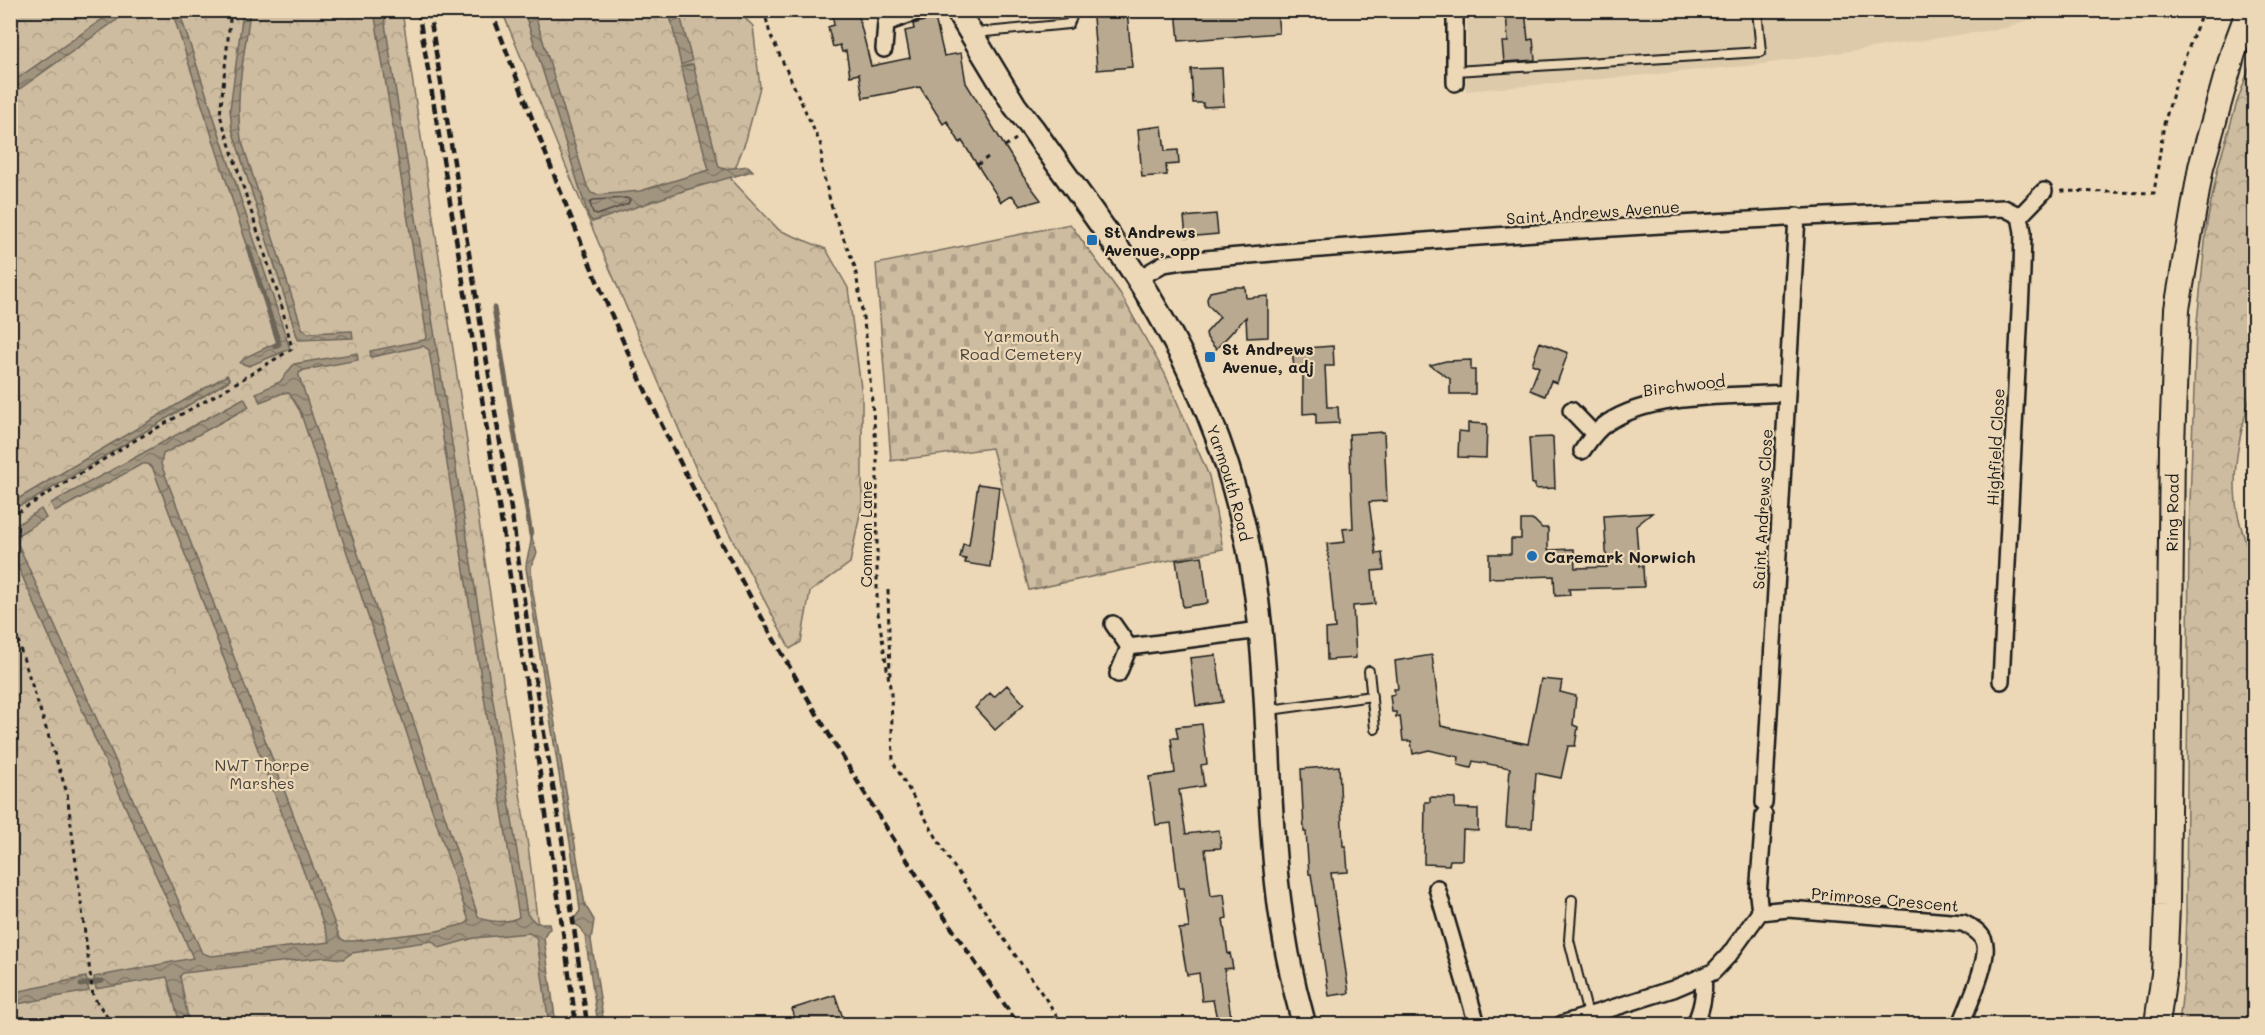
<svg xmlns="http://www.w3.org/2000/svg" width="2265" height="1035" font-family="Mali,sans-serif">
	<style>
		.built { fill: #dccaab }
		.forest { fill: url(#forest-crowns); stroke: #756c5e; stroke-width: 1.5 }
		.cemetery { fill: url(#cemetery-stones); stroke: #756c5e; stroke-width: 1.5 }
		.water { fill: url(#water-waves); stroke: #6c6558; stroke-width: 1.5 }
		.lines { fill: none; stroke-linecap: round; stroke-linejoin: round }
		.shore { stroke: #524c44; stroke-width: 1.5 }
		.stream { stroke: #6c6558; stroke-width: 5 }
		.building { fill: #b8a990; stroke: #1c1c1c; stroke-width: 1.5 }
		.service-casing { stroke: #1c1c1c; stroke-width: 12 }
		.minor-casing { stroke: #1c1c1c; stroke-width: 20 }
		.primary-casing { stroke: #1c1c1c; stroke-width: 27 }
		.trunk-casing { stroke: #1c1c1c; stroke-width: 28 }
		.path { stroke: #1c1c1c; stroke-width: 3; stroke-dasharray: 4.5 4.5; stroke-linecap: butt }
		.service { stroke: #ecd8b6; stroke-width: 8 }
		.minor { stroke: #ecd8b6; stroke-width: 15 }
		.primary { stroke: #ecd8b6; stroke-width: 22 }
		.trunk { stroke: #ecd8b6; stroke-width: 24 }
		.rail { stroke: #1c1c1c; stroke-width: 4.5; stroke-dasharray: 9 4.5; stroke-linecap: butt }
		.poi-dot { fill: #1f6fb2; stroke: #ecd8b6; stroke-width: 2 }
		.labels { text-anchor: middle; dominant-baseline: central; stroke-width: 4.5; stroke-linejoin: round; paint-order: stroke }
		.street-label { font-size: 16px; fill: #1c1c1c; stroke: #ecd8b6 }
		.poi-label { font-size: 16px; font-weight: bold; fill: #1c1c1c; stroke: #ecd8b6; text-anchor: start }
		.park-label { font-size: 16px; fill: #48443d; stroke: #ecd8b6 }
	</style>
	<defs>
		<pattern id="forest-crowns" width="20" height="18" patternUnits="userSpaceOnUse" patternTransform="scale(1.5)"><rect width="20" height="18" fill="#cebca0"/><path d="M2 6a3 3 0 1 1 6 0M12 15a3 3 0 1 1 6 0" fill="none" stroke="#b0a189"/></pattern>
		<pattern id="cemetery-stones" width="16" height="16" patternUnits="userSpaceOnUse" patternTransform="scale(1.5)"><rect width="16" height="16" fill="#cebca0"/><path d="M2 7V4a2 2 0 0 1 4 0v3zM10 15v-3a2 2 0 0 1 4 0v3z" fill="#b0a189"/></pattern>
		<pattern id="water-waves" width="16" height="10" patternUnits="userSpaceOnUse" patternTransform="scale(1.5)"><rect width="16" height="10" fill="#a29580"/><path d="M0 5q4-4 8 0t8 0" fill="none" stroke="#837968"/></pattern>
	</defs>
	<rect width="100%" height="100%" fill="#ecd8b6"/>
	<filter id="ink" filterUnits="userSpaceOnUse"><feTurbulence type="fractalNoise" baseFrequency=".0167" numOctaves="2"/><feDisplacementMap in="SourceGraphic" scale="12" xChannelSelector="R" yChannelSelector="G"/><feConvolveMatrix kernelMatrix="1 2 1 2 8 2 1 2 1" color-interpolation-filters="sRGB"/></filter>
	<g filter="url(#ink)">
		<path class="built" d="M1467,11H2053L2006,28L1756,65L1466,91Z"/>
		<path class="forest" d="M10,11H402L529,853L550,1024H11Z
			M502,11H738L753,26L760,87L746,140L731,179L779,230L826,249L848,288L862,396V504L850,563L810,592L801,642L790,649L699,476L572,181Z
			M2254,55V383C2242,425 2229,471 2238,515C2242,533 2249,551 2254,568V1024H2179L2184,980L2186,914L2189,531L2196,332L2207,223L2218,167L2237,102Z"/>
		<path class="cemetery" d="M1070,224L1120,293L1165,374L1209,476L1223,549L1029,590L992,448L891,461L876,264Z"/>
		<path class="water" d="M114,11H129L11,95V83Z
			M172,11H179L290,349L249,366L240,363L246,357L280,341L240,224Z
			M243,11H250C245,53 234,97 241,139L302,328L308,333L352,331L353,338L298,340L232,129L230,109Z
			M374,11H383L527,914L536,923H549L550,929L547,931L544,938L556,1024H549L537,941L535,936L529,933L474,938L439,948L432,941L352,953L343,959L326,957L183,973L180,976L189,1024H180L167,977L96,989L94,977L193,958L11,551V529L41,509L46,518L19,534L18,544L202,953L211,956L330,942L153,469L148,464H142L55,512L51,503L244,398L249,407L163,454L161,464L340,938L345,941H354L437,931L465,924L469,921L300,411L289,393H283L260,402L256,393L280,382L294,364L357,353L358,360L304,370L299,373V376L478,916C486,923 509,923 519,917L429,350L423,346L371,357L370,351L424,340L427,337Z
			M524,11H534L587,186L591,193L597,195L640,191L709,170L681,67L693,64L719,167L724,169L748,166L753,171L686,190L592,222L588,215Z
			M669,11H679L692,61L681,65Z
			M227,375L230,380L31,501L11,509V503Z
			M531,535L537,553L531,567L532,587L585,905L594,920L591,940L604,1024H598L585,936L581,928L575,924L574,919L580,911L578,893L526,568C526,556 532,548 531,535Z
			M86,977L89,991L11,1005V993Z"/>
		<g class="lines">
			<path class="shore" d="M627,198L630,200L628,204L597,215L593,213L590,203L593,200Z"/>
			<path class="stream" d="M248,247L279,344L275,346
				M494,308L531,535
				M81,985L102,981"/>
		</g>
		<path class="building" d="M832,10H857L871,66L910,58L905,31L914,29L913,24L935,18L944,56L961,53L966,83L1023,176L1041,200L1020,206L1012,195L1001,202L962,141L960,143L947,121L943,124L920,87L863,98L859,74L850,76L846,51L842,52L840,45L833,47L828,27L834,25Z
			M1099,10H1127L1132,67L1097,70L1093,17H1099Z
			M1176,10H1201V14L1242,10H1277L1279,33L1179,41Z
			M1506,10H1525L1528,40L1533,39L1535,60L1504,62L1502,42H1508Z
			M1222,68L1224,106L1203,107V103H1193L1191,69Z
			M1162,126L1165,151L1178,150L1179,164L1166,165L1167,175L1142,177L1138,129Z
			M1216,214L1218,234L1186,237L1184,217Z
			M1233,287H1245L1246,298L1268,296V337L1247,338L1246,317L1216,349L1207,338L1206,333L1220,317L1208,305L1207,299L1210,292Z
			M1540,342L1568,353L1557,383L1551,381L1545,396L1530,390L1539,367L1532,364Z
			M1333,346L1334,366H1325L1327,407H1338L1339,423L1316,424V413L1303,414V367L1294,368L1292,349Z
			M1471,360V370H1475V394H1450V379L1430,365L1446,361Z
			M1468,423L1487,424L1486,458L1458,457L1459,431L1468,432Z
			M1384,432L1387,501L1369,502L1376,554L1382,553L1384,570L1372,571L1375,604L1353,606L1356,658L1327,660L1326,629L1335,628L1327,544L1345,542L1343,529L1353,528L1349,434Z
			M1553,437L1555,488L1535,489V484H1532L1529,438Z
			M978,484L999,487L990,567L965,563L966,559L960,558L963,544L969,545Z
			M1652,513L1636,526L1639,566H1643L1644,587L1569,589L1570,595L1555,596L1554,576L1489,578V554H1511V539H1521V520H1534L1542,528H1548V550L1574,549L1575,568L1607,567L1604,516Z
			M1202,556L1208,603L1183,607L1176,560Z
			M1216,655L1223,702L1196,706L1190,658Z
			M1432,655L1441,726L1528,744L1541,679L1562,681L1560,692L1576,696L1573,725L1578,727L1575,746H1568L1561,778L1536,773L1532,828L1506,827L1510,768L1473,761L1471,768L1458,765L1459,757L1429,750L1413,754L1411,741H1403L1400,716L1396,717V712H1392L1390,695L1395,694L1394,689H1398L1395,661Z
			M1007,685L1024,704L995,730L975,708L990,693L994,697Z
			M1202,724L1207,764L1201,765L1204,786L1179,790L1186,834L1219,830L1221,848L1205,849L1211,896L1224,894L1227,918L1223,919L1228,954L1230,953L1233,968L1224,969L1232,1024H1218L1213,1000L1202,1001L1199,973L1187,975L1179,929L1189,928L1184,888H1179L1171,823L1156,825L1149,777L1175,773L1171,738H1178L1176,727Z
			M1339,766L1343,846H1346L1348,872L1331,873L1349,993L1329,996L1311,874H1309L1306,832H1304L1301,769Z
			M1430,797L1455,798V808L1478,809V831L1463,830L1462,860H1450L1449,865L1424,864L1425,802H1430Z
			M835,995L843,1018L822,1024H797L792,1009Z"/>
		<g class="lines">
			<defs>
				<path id="service" d="M975,33L1069,24L1075,10
					M1455,71L1761,52L1757,10
					M1369,671L1375,729
					M1270,710L1372,696
					M1572,900L1569,940L1588,1015"/>
				<path id="minor" d="M884,49L886,23L922,10
					M1455,83V10
					M1138,279L1163,264L1182,261C1455,236 1730,219 2004,208L2020,216L2044,191
					M1571,410L1594,434
					M1582,451C1589,441 1596,430 1607,423C1653,392 1732,397 1787,393
					M1113,624L1129,647L1260,630
					M1118,674L1129,647
					M2001,681L2022,271L2023,232L2020,216
					M1764,803L1797,216
					M1437,888L1477,1024
					M1760,912L1758,895L1764,815
					M1562,1024L1673,989L1713,972L1729,955L1760,912L1788,909L1963,923C1971,927 1981,932 1984,941C1991,958 1968,1006 1961,1024
					M1695,1024C1702,1008 1705,995 1703,977"/>
				<g id="primary">
					<path id="s1" d="M957,10L1015,106L1033,129C1075,190 1121,248 1158,312C1207,396 1241,490 1255,586C1270,685 1266,785 1277,883C1282,931 1291,978 1304,1024"/>
				</g>
				<g id="trunk">
					<path id="s2" d="M2157,1024L2164,974L2167,906L2172,445L2177,309L2201,167L2233,53L2249,10"/>
				</g>
			</defs>
			<use href="#service" class="service-casing"/>
			<use href="#minor" class="minor-casing"/>
			<use href="#primary" class="primary-casing"/>
			<use href="#trunk" class="trunk-casing"/>
			<path class="path" d="M764,10L770,34L821,145L822,169L833,212L855,267L866,336L877,455V607L891,693L893,762L950,861L1063,1024
				M1005,146L1016,139
				M977,165L988,157
				M2061,191L2154,193L2164,124L2179,73L2203,10
				M10,517L132,442L221,392L292,349L282,307L220,115L231,10
				M888,590L890,679
				M10,605L20,648L67,793L93,996L112,1024"/>
			<use href="#service" class="service"/>
			<use href="#minor" class="minor"/>
			<use href="#primary" class="primary"/>
			<use href="#trunk" class="trunk"/>
			<path class="rail" d="M418,10C475,348 529,686 576,1024
				M429,10L512,515L537,692L562,839L587,1024
				M491,10C547,159 604,309 675,452C774,652 889,842 1018,1024"/>
		</g>
	</g>
	<g class="poi-dot">
		<rect x="1086" y="234" width="12" height="12" rx="3"/>
		<rect x="1204" y="351" width="12" height="12" rx="3"/>
		<circle cx="1532" cy="556" r="6"/>
	</g>
	<g class="labels">
		<g class="street-label">
			<text transform="translate(1593 212) rotate(-4)">Saint Andrews Avenue</text>
			<text transform="translate(1684 385) rotate(-7)">Birchwood</text>
			<text transform="translate(1995 447) rotate(-87)">Highfield Close</text>
			<text stroke="none"><textPath href="#s1" startOffset="549">Yarmouth Road</textPath></text>
			<text transform="translate(1762 509) rotate(-87)">Saint Andrews Close</text>
			<text stroke="none"><textPath href="#s2" startOffset="512">Ring Road</textPath></text>
			<text transform="translate(865 534) rotate(-90)">Common Lane</text>
			<text transform="translate(1885 899) rotate(5)">Primrose Crescent</text>
		</g>
		<g class="poi-label">
			<text x="1104" y="231">St Andrews<tspan x="1104" dy="18">Avenue, opp</tspan></text>
			<text x="1222" y="348">St Andrews<tspan x="1222" dy="18">Avenue, adj</tspan></text>
			<text x="1544" y="556">Caremark Norwich</text>
		</g>
		<g class="park-label">
			<text x="1021" y="335">Yarmouth<tspan x="1021" dy="18">Road Cemetery</tspan></text>
			<text x="262" y="764">NWT Thorpe<tspan x="262" dy="18">Marshes</tspan></text>
		</g>
	</g>
	<rect width="2265" height="1035" fill="none" stroke="#ecd8b6" stroke-width="36"/>
	<rect x="18" y="18" width="2229" height="999" fill="none" stroke="#1c1c1c" stroke-width="2" filter="url(#ink)"/>
</svg>
